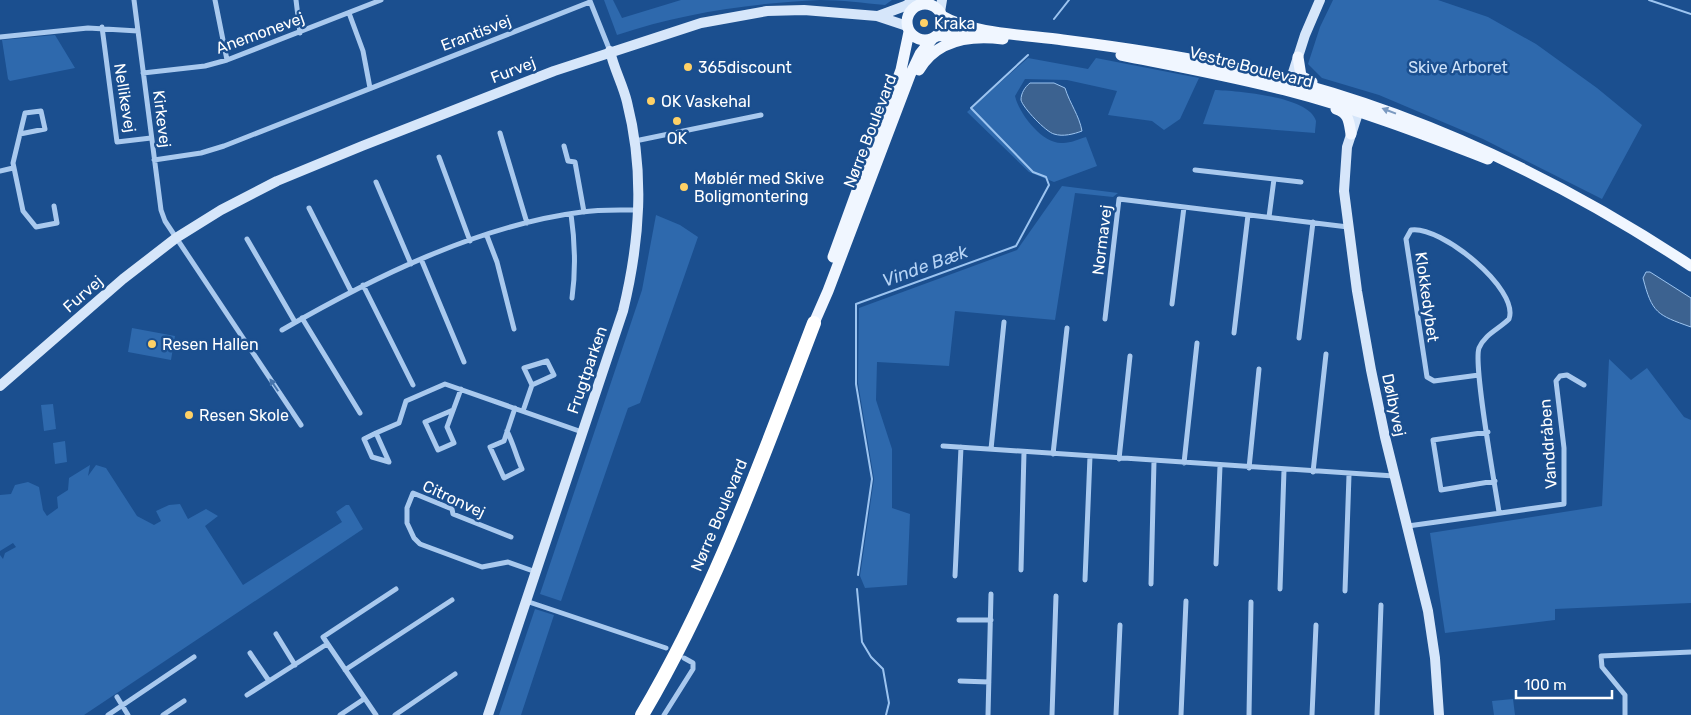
<svg xmlns="http://www.w3.org/2000/svg" width="1691" height="715" font-family="Rubik,sans-serif">
	<style>
		.green { fill: #2e69ad }
		.water { fill: #3c6290; stroke: #9cc4f0 }
		.lines { fill: none; stroke-linecap: round; stroke-linejoin: round }
		.stream { stroke: #9cc4f0; stroke-width: 2 }
		.street { stroke: #a9c9ee; stroke-width: 5 }
		.secondary { stroke: #d6e6fa; stroke-width: 10 }
		.primary { stroke: #f0f6ff; stroke-width: 11 }
		.highway { stroke: #fff; stroke-width: 14 }
		.oneway { fill: #7b9ac1 }
		.oneway2 { fill: #4674ac }
		.poi-dot { fill: #ffd166; stroke: #1b4f8f; stroke-width: 2 }
		.labels { text-anchor: middle; dominant-baseline: central; stroke-width: 5; stroke-linejoin: round; paint-order: stroke }
		.poi-label { font-size: 16px; fill: #fff; stroke: #1b4f8f; text-anchor: start }
		.street-label { font-size: 16px; fill: #fff; stroke: #1b4f8f }
		.park-label { font-size: 16px; fill: #cfe3fa; stroke: #1b4f8f }
		.water-label { font-size: 18px; font-style: italic; fill: #b5d3f5; stroke: #1b4f8f }
	</style>
	<rect width="100%" height="100%" fill="#1b4f8f"/>
	<path class="green" d="M604,0H613L622,18L681,0H892L885,5C864,3 841,0 820,0C753,3 681,13 617,35Z
		M1333,0H1438L1488,17L1536,44L1597,88L1642,125L1602,199L1483,139L1379,95L1322,78L1308,64L1320,27Z
		M55,35L75,68L10,81L8,79L2,40Z
		M1028,58L1088,69L1096,58L1199,78L1180,119L1164,130L1152,121L1108,115L1117,91L1067,80L1025,79L1015,96C1019,114 1043,145 1063,143C1071,143 1079,139 1086,137L1097,166L1054,182L1029,172L967,112Z
		M1215,90C1236,91 1309,96 1316,121C1316,124 1315,129 1315,133L1203,124Z
		M1062,186L1118,193L1113,197L1075,193L1055,320L955,311L949,366L877,362L876,400L892,449V508L910,514L907,585L865,588L860,576L874,479L858,383L859,308L1017,250Z
		M656,215L680,225L698,237L640,403L628,408L561,601L540,594L642,290Z
		M132,328L175,336L171,360L128,352Z
		M1609,359L1631,380L1647,368L1684,417L1691,420V603L1555,609V620L1445,633L1430,533L1602,506Z
		M53,404L56,429L44,431L41,405Z
		M65,441L67,462L55,464L53,443Z
		M90,465L88,476L96,465L106,468L137,516L154,525L161,521L156,511L169,505L180,504L188,519L206,509L218,516L205,526L243,585L342,522L336,512L346,505H349L363,529L84,715H0V555L3,559L5,553L16,547L13,543L0,551V495L11,494L15,485L28,482L39,487L43,510L47,516L58,508L57,497L68,490L69,478Z
		M535,609L554,615L521,715H499Z
		M1513,699L1515,715H1494L1492,701Z"/>
	<path class="water" d="M1030,83H1054L1065,88C1070,104 1079,115 1082,131C1074,134 1063,137 1054,134C1046,132 1023,108 1021,100C1021,93 1025,87 1030,83Z
		M1646,272H1650L1691,298V327C1657,315 1652,313 1643,278Z"/>
	<g class="lines">
		<path class="stream" d="M1649,0L1691,14
			M1054,19L1069,0
			M858,575L872,479L856,384V304L1016,246L1049,185L1046,177L1033,172L971,108L1028,55
			M857,589L862,642L871,657L883,669L889,703L886,715"/>
		<path class="street" d="M134,0L161,210L165,221L301,425
			M215,0L227,60
			M296,0L300,33
			M590,1L610,51
			M349,13L363,51L370,88
			M102,27L117,142L151,138
			M0,37L88,28L138,31
			M143,73L205,66L227,60L381,0
			M500,133L527,223
			M20,134L45,129L41,111L25,113L13,163L23,211L36,227L57,223L54,206
			M635,141L761,115
			M564,146L568,161L575,162L584,212
			M439,157L470,241
			M154,160L201,153L224,146L590,2
			M1195,170L1301,182
			M0,171L13,168
			M376,182L411,264
			M309,208L351,291
			M571,214C575,242 576,269 572,298
			M1269,217L1274,179
			M487,236L497,262L514,329
			M247,239L295,322
			M421,259L464,362
			M363,285L413,385
			M1172,304L1184,207
			M302,318L360,413
			M1105,319L1119,199L1348,227
			M282,330C372,278 479,225 582,212C600,209 620,210 639,210
			M1234,333L1248,215
			M1299,338L1313,222
			M1479,375L1434,381L1427,377L1406,239L1411,230C1440,225 1520,289 1509,319C1499,329 1485,334 1479,348C1473,365 1495,485 1499,512
			M453,410L425,422L438,450L454,443L447,427L461,389
			M523,411L532,385L524,368L547,361L554,375L532,385
			M507,431C514,445 516,456 522,469L504,478L490,447L504,441L515,408
			M1488,432L1433,440L1441,490L1495,481
			M376,433L364,439L372,457L389,462L376,433L399,423L406,401L445,384L582,432
			M943,446L1394,476
			M991,449L1004,322
			M1053,454L1067,328
			M1119,459L1130,356
			M1184,463L1197,343
			M1249,468L1259,369
			M1313,472L1326,354
			M1408,526L1564,504V448L1556,381L1560,376L1567,375L1584,385
			M511,537L453,514L452,509L413,493L407,508V523L414,538L420,544L482,567L508,562L536,572
			M1216,564L1220,466
			M1021,570L1024,452
			M955,576L961,447
			M1085,580L1090,456
			M1151,584L1154,461
			M1280,589L1284,470
			M1345,591L1349,475
			M526,601L666,648
			M959,620H991
			M276,634L295,665
			M250,653L269,681L327,644
			M345,670L452,600
			M960,681L989,682
			M247,695L269,681
			M117,697L128,715
			M108,715L194,657
			M163,715L184,701
			M340,715L364,699
			M376,715L323,637L396,589
			M395,715L455,674
			M664,715L693,669V663L684,658
			M988,715L991,594
			M1052,715L1056,596
			M1116,715L1120,625
			M1181,715L1186,601
			M1249,715L1251,602
			M1312,715L1316,625
			M1377,715L1381,605
			M1625,715V695L1602,667L1601,656L1691,652"/>
		<path class="secondary" d="M940,12L942,0
			M878,16L905,6L915,0
			M1288,88L1305,35L1320,0
			M1361,104L1347,147L1344,191L1357,291L1371,370L1385,437L1428,611L1435,658L1439,715
			M0,386L123,279L176,238L221,210L277,181L362,146L554,71L701,23L767,11L804,10L877,16L907,26
			M488,715L623,311C640,241 645,173 627,102C623,85 614,69 610,51"/>
		<path class="primary" d="M907 22a18 18 0 1 1 36 0a18 18 0 1 1-36 0Z
			M942,16C972,34 1028,35 1063,40C1118,47 1172,55 1226,66C1394,100 1549,172 1691,266
			M937,36L970,31
			M1121,55C1176,66 1231,76 1285,90C1355,108 1421,133 1488,159
			M1298,57L1301,76L1312,82
			M919,70C937,39 971,35 1003,39
			M1336,109C1349,113 1349,122 1351,134
			M833,257L901,70L909,32
			M814,323L828,291L910,75L920,54L932,39"/>
		<path class="highway" d="M642,715C715,592 763,456 814,323"/>
	</g>
	<defs><path id="oneway-solid" d="M-6-.8H1V-3.2L6.5 0L1 3.2V.8H-6Z" transform="scale(1.25)"/></defs>
	<use class="oneway" href="#oneway-solid" transform="translate(1389 111) rotate(-159)"/>
	<use class="oneway2" href="#oneway-solid" transform="translate(274 385) rotate(-124)"/>
	<g class="poi-dot">
		<circle cx="924" cy="23" r="5"/>
		<circle cx="688" cy="67" r="5"/>
		<circle cx="651" cy="101" r="5"/>
		<circle cx="677" cy="121" r="5"/>
		<circle cx="684" cy="187" r="5"/>
		<circle cx="152" cy="344" r="5"/>
		<circle cx="189" cy="415" r="5"/>
	</g>
	<g class="labels">
		<g class="poi-label">
			<text x="934" y="23">Kraka</text>
			<text x="698" y="67">365discount</text>
			<text x="661" y="101">OK Vaskehal</text>
			<text x="677" y="138" text-anchor="middle">OK</text>
			<text x="694" y="178">Møblér med Skive<tspan x="694" dy="18">Boligmontering</tspan></text>
			<text x="162" y="344">Resen Hallen</text>
			<text x="199" y="415">Resen Skole</text>
		</g>
		<g class="street-label">
			<text transform="translate(260 33) rotate(-20)">Anemonevej</text>
			<text transform="translate(476 33) rotate(-21)">Erantisvej</text>
			<text transform="translate(1251 67) rotate(14)">Vestre Boulevard</text>
			<text transform="translate(513 70) rotate(-21)">Furvej</text>
			<text transform="translate(125 98) rotate(81)">Nellikevej</text>
			<text transform="translate(162 119) rotate(83)">Kirkevej</text>
			<text transform="translate(870 131) rotate(-69)">Nørre Boulevard</text>
			<text transform="translate(1102 240) rotate(-83)">Normavej</text>
			<text transform="translate(83 294) rotate(-41)">Furvej</text>
			<text transform="translate(1427 297) rotate(82)">Klokkedybet</text>
			<text transform="translate(587 370) rotate(-71)">Frugtparken</text>
			<text transform="translate(1394 405) rotate(78)">Dølbyvej</text>
			<text transform="translate(1548 444) rotate(-94)">Vanddråben</text>
			<text transform="translate(454 499) rotate(25)">Citronvej</text>
			<text transform="translate(719 515) rotate(-67)">Nørre Boulevard</text>
		</g>
		<g class="park-label">
			<text x="1458" y="67">Skive Arboret</text>
		</g>
		<g class="water-label">
			<text transform="translate(925 266) rotate(-20)">Vinde Bæk</text>
		</g>
	</g>
	<path d="M1516 690v8h96v-8" fill="none" stroke="#ffffff" stroke-width="2.5"/>
	<text x="1524" y="690" font-size="15" fill="#ffffff" stroke="#1b4f8f" stroke-width="4" paint-order="stroke">100 m</text>
</svg>
